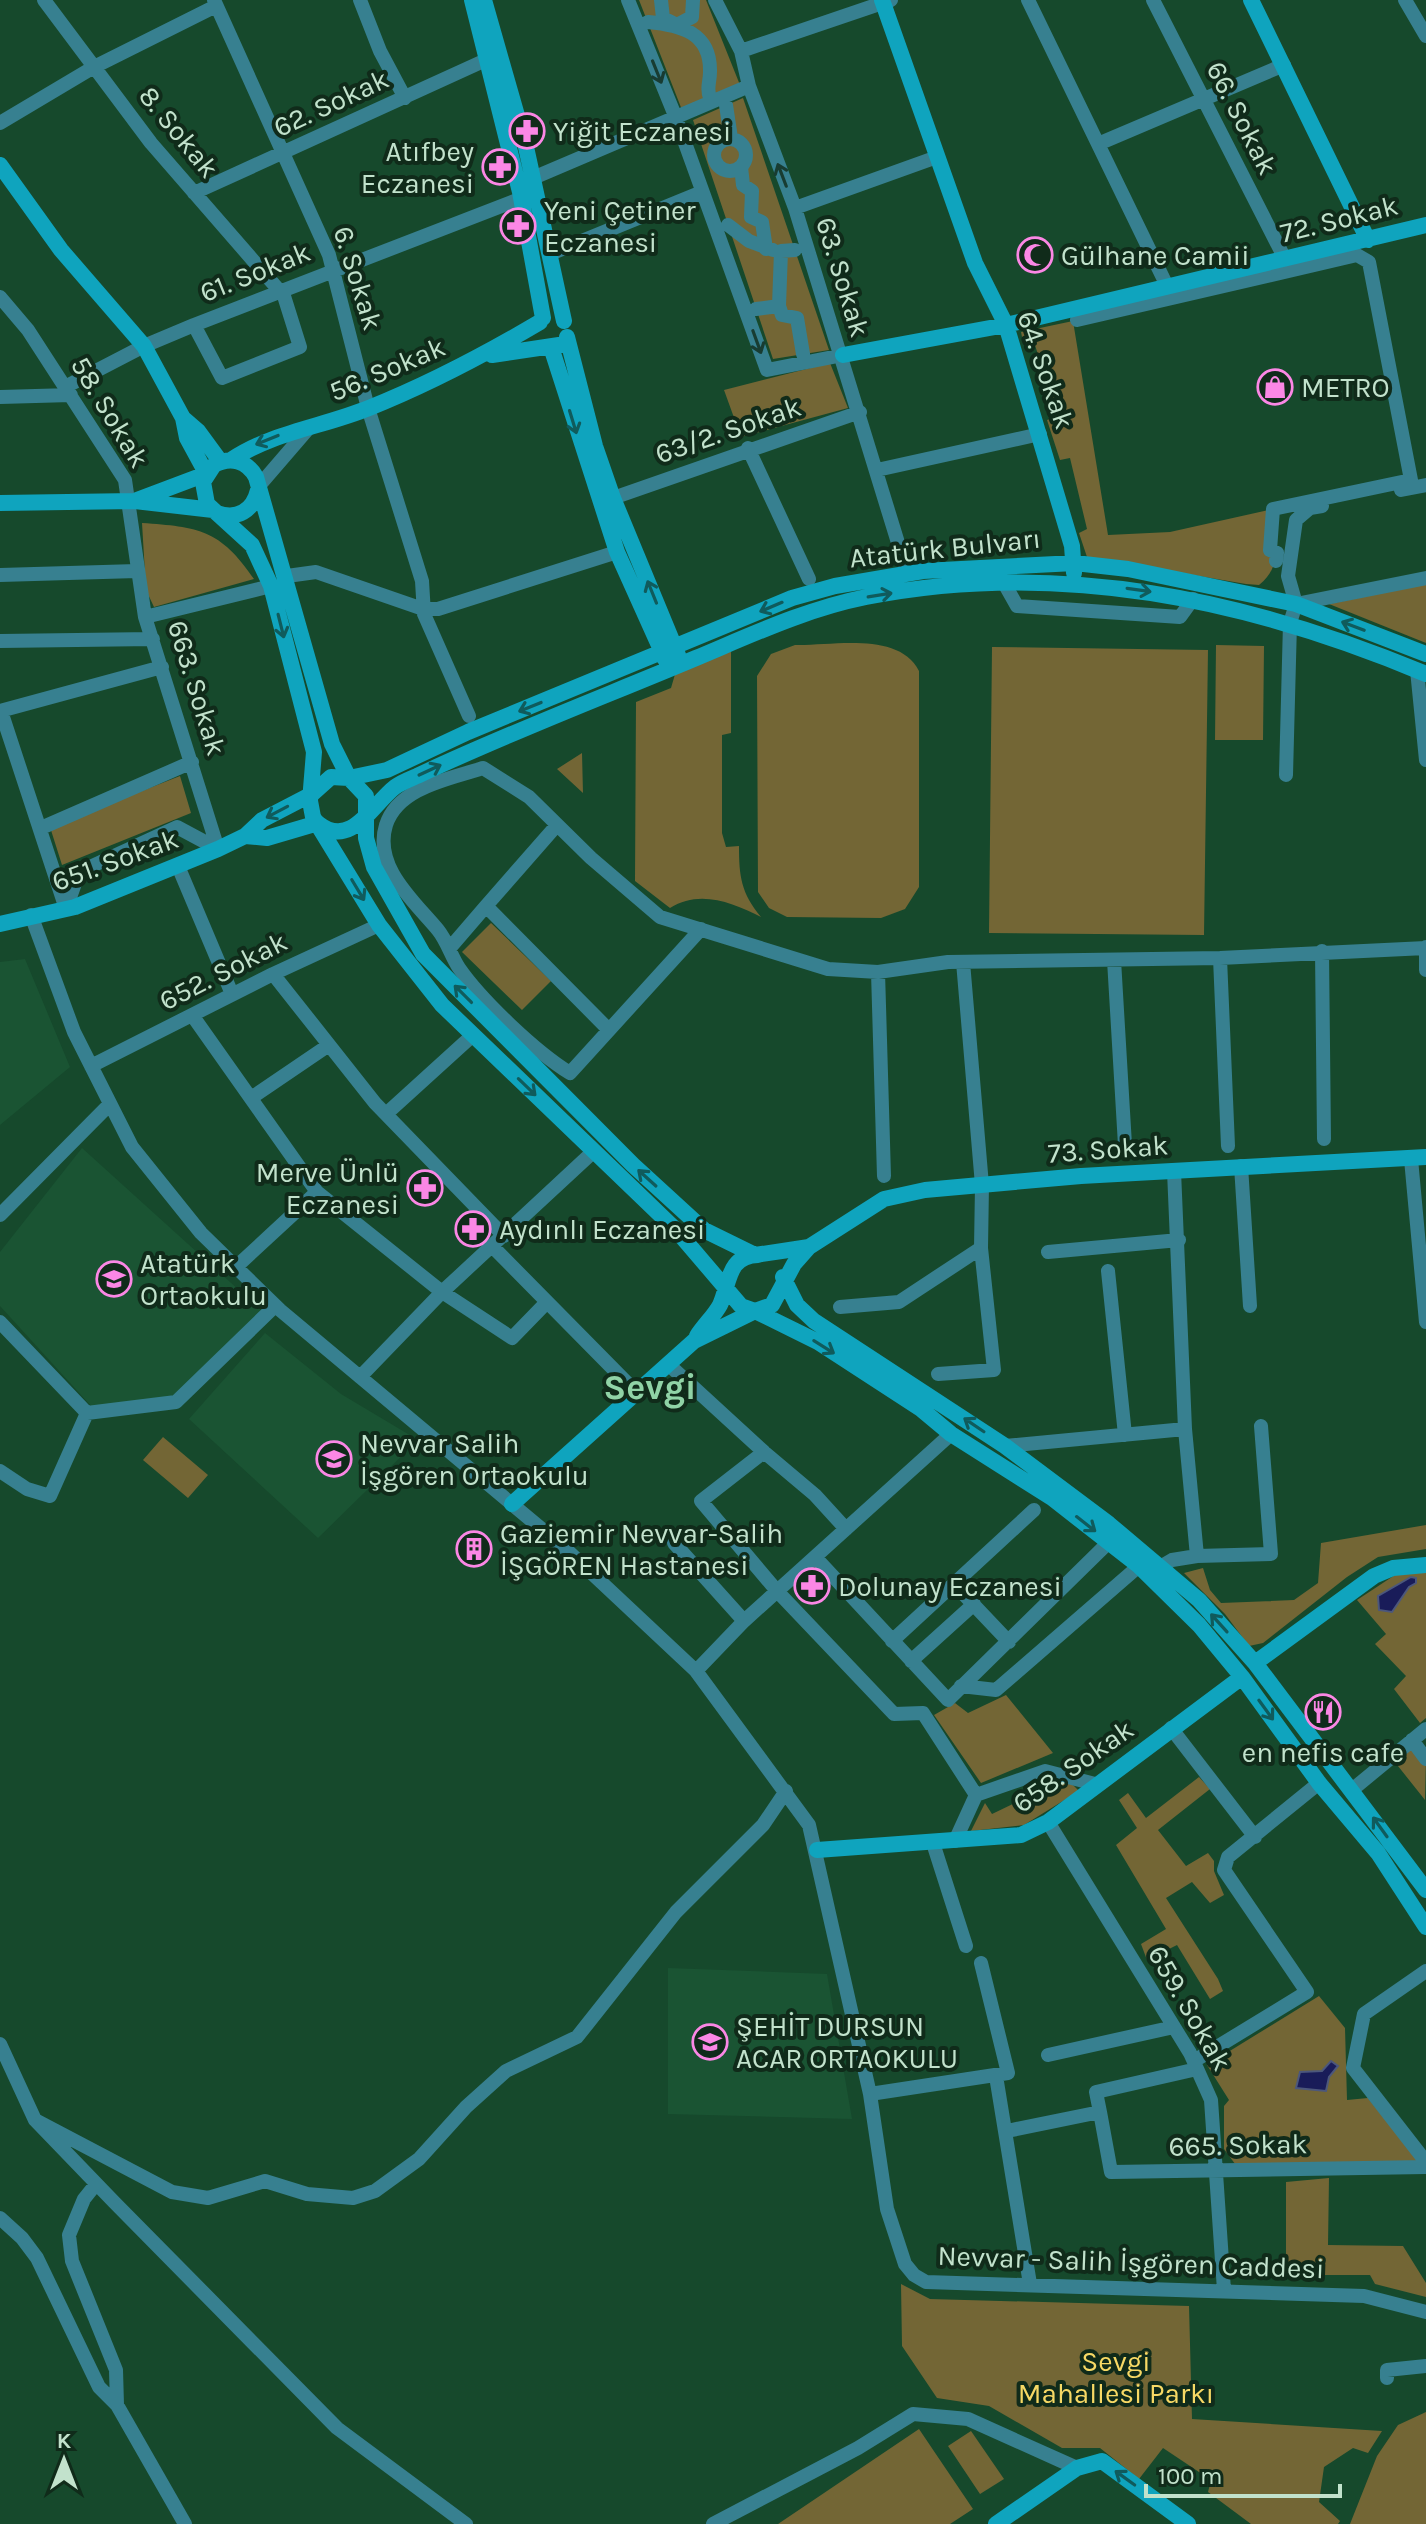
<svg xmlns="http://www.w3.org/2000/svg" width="1426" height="2524" font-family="Karla,sans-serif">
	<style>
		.built { fill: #1a5433 }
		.green { fill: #736635 }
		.water { fill: #191c59; stroke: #4c577c; stroke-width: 2 }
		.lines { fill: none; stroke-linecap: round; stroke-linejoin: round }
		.street { stroke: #378090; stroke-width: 14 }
		.secondary { stroke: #0fa4be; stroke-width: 16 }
		.oneway { stroke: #183c32 }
		.oneway2 { stroke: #105b5c }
		.labels { text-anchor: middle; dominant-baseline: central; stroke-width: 8; stroke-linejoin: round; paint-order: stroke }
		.street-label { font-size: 28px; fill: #c2e2cc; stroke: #102b1a }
		.poi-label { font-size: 28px; fill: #c2e2cc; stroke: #102b1a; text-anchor: start }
		.park-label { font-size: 28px; fill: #f7d965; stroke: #102b1a }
		.district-label { font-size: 36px; font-weight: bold; fill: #90d3a6; stroke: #102b1a }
	</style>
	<rect width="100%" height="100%" fill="#16492c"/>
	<path class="built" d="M25,959L70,1067L0,1125V962Z
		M82,1148L262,1311L176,1396L92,1407L0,1306V1252Z
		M265,1333L341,1394L418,1440L318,1538L189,1419Z
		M668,1968L827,1974L852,2119L668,2114Z"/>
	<path class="green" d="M639,0H706L740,85L682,110Z
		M743,98L829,350L773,359L693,120Z
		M1073,321L1108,535L1170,532L1273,509C1275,537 1284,566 1259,585L1246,584L1087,557L1079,533L1087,529L1070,458L1060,460L1047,420L1058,416L1032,336L1022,337L1021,332Z
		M830,363L848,408L741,437L724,390Z
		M142,523C198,527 220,529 254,579L154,607L146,590Z
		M1426,584V643L1329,604Z
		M795,645C832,646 899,631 919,671V887L905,909L881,918L787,917L769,908L758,892L757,676L771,654Z
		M1216,645L1264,646L1263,740H1215Z
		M731,647V733L722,735V833L726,847L739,846C739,876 741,893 761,917C733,903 700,889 670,908L635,881L636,702L671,688L676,671Z
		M992,647L1208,650L1204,935L989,933Z
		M582,753L583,793L557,769Z
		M180,776L191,813L62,865L50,827Z
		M491,923L551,981L522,1010L462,952Z
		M163,1437L208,1475L188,1498L143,1460Z
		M1426,1525V1549L1378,1557L1347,1577L1263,1643L1249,1646L1225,1614L1184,1573L1203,1568L1210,1590L1221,1603L1294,1600L1318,1583L1321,1543Z
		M1426,1570V1718L1420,1723L1394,1689L1406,1676L1375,1644L1386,1634L1357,1600L1395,1575Z
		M1006,1695L1053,1753L981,1783L934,1715L955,1703L968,1713Z
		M1413,1745L1426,1759L1425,1800L1394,1761Z
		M1055,1777L1071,1783L1079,1791L1024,1825L971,1831L985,1803L992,1814L1046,1788L1044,1780Z
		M1199,1777L1210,1789L1158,1830L1186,1866L1208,1853L1214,1861V1871L1224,1895L1210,1903L1192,1882L1166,1898L1218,1979L1223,1991L1210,1999L1177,1945L1147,1960L1141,1944L1166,1929L1116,1845L1137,1828L1119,1800L1128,1793L1146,1818Z
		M1319,1996L1345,2028L1347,2100L1368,2098L1420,2163L1238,2168L1224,2149V2106L1229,2100L1207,2065Z
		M1329,2178L1328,2245L1403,2246L1426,2283V2297L1375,2284L1370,2275H1286V2182Z
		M901,2284L930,2299L1189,2306L1192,2419L1382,2431L1368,2453L1353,2448L1324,2467L1319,2502L1340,2521L1338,2524H1251L1208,2492L1211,2480L1163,2448L1139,2479L1100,2448H1062L989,2406L937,2398L902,2346Z
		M1426,2412V2524H1350L1377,2456L1398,2425Z
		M919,2429L973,2509L950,2524H778Z
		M971,2431L1004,2479L980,2494L948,2446Z"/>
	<path class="water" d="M1411,1577L1416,1578V1583L1409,1587L1392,1612L1379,1610L1378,1596Z
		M1331,2061L1338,2066L1329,2077L1326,2091L1296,2088L1300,2072L1322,2071Z"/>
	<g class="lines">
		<path class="street" d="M44,0L151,143L284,296L300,347L222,378L194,325
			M214,0L329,255L368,408L422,581L424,614L469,716
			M360,0L380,51L405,98
			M628,0L676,118L767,370L843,355
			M661,0L663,18L677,25L692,17L693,0
			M715,0L741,51L749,86L795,208L907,572
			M1028,0L1168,288
			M1153,0L1285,259
			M1405,0L1426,36
			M648,22C680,25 711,32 710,72C710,83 706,88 710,98
			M741,51L891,0
			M726,105L731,138
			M0,123L94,67L216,6
			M714 155a16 16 0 1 1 32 0a16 16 0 1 1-32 0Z
			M1098,144L1284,65
			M741,167L743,185L752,191L751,217L762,222L766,249
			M533,178L749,86
			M194,193L488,59
			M795,208L937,157
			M728,225L749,241L773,250
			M550,254L702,192
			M0,297L28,330L125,480L145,617
			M779,306L781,251L795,250
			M756,309L779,306L782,315L797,318L803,354
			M1077,320L1357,255L1369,262L1411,480L1273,509L1270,550L1277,553L1276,561
			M65,387L144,346L194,325L522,198
			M0,397L71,395
			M748,448L809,579
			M877,470L1040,434
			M258,487L308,429
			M1401,490L1426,485
			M613,498L860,412
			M0,575L137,571
			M287,576L316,572L423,609H438L617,552
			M1004,583L1017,606L1180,617L1193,599
			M1296,604L1426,578
			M0,641L153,639
			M1417,670L1426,760
			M0,711L162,667
			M1,711L66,909L79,872L177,827L218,849
			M1286,775L1290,623L1296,604L1288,576L1296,520L1310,508L1322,506
			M41,828L192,762
			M218,849L145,617L271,586
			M178,866L232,994
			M486,906L557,825
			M31,915L74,1032L132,1147L201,1233L280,1310L568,1551L696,1671L809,1825L870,2094L887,2209L905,2264L914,2275L926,2282L1364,2296L1426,2312
			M701,929L570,1073C536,1052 482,1001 459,968C451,956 447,941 438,930C414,901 373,867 386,825C398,787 450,779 483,768L529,797L591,858L660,917L828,969L878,972L948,962L1220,958L1426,948
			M1426,947V970
			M449,949L486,906L609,1030
			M1322,951L1324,1139
			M1220,958L1228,1146
			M1114,960L1125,1145
			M878,972L884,1176
			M273,974L375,1103L504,1236
			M192,1015L317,1192L236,1267
			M91,1066L273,974L379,925
			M251,1098L329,1045
			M386,1114L473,1035
			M1411,1159L1426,1322
			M1241,1166L1250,1306
			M1174,1171L1185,1429
			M317,1192L442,1292L512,1338L547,1302
			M0,1215L110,1104
			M492,1246L636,1392
			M1048,1252L1179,1240
			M1108,1271L1125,1435
			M840,1307L899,1302L981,1248
			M0,1322L87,1413L176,1402L275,1306
			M668,1364L764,1452
			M938,1374L994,1370L981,1248L982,1185L963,962
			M360,1377L442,1292L594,1151
			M1005,1446L1185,1429L1197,1556L1271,1554L1261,1426
			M0,1471L27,1489L50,1496L87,1413
			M846,1529L815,1495L764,1452L701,1501L777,1591L894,1714L923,1713L976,1795
			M674,1543L744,1621
			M815,1557L948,1700L1109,1542
			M1160,1567L1172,1560L1197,1556
			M954,1584L1009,1642
			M892,1641L1034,1510
			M911,1661L974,1604
			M696,1671L744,1621L951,1434
			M961,1686L996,1690L1139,1566
			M1171,1728L1255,1837
			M1412,1740L1426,1759
			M1353,1789L1426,1729
			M1048,1822L1190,2053L1211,2100L1224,2290
			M955,1841L976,1795L1045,1771L1095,1784
			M933,1843L966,1946
			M1426,1971L1364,2014L1353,2068L1426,2162
			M0,2044L35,2120L114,2202L337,2428L466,2524
			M1048,2055L1174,2027
			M1194,2061L1307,1992L1224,1870L1228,1857L1319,1783
			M996,2076L1030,2284
			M870,2094L1008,2073L981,1963
			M1100,2112L1111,2172L1426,2167
			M35,2120L172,2192L208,2198L265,2181L307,2194L353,2198L375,2191L419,2159L466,2107L506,2071L577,2037L676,1912L763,1825L786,1791
			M1007,2131L1100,2112L1096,2092L1197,2069
			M96,2184L84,2199L69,2235L72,2261L116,2370L117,2405
			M0,2218L22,2238L37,2258L99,2387L117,2405L185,2524
			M1387,2378V2370L1426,2366
			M713,2524L858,2448L913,2414L968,2419L1077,2468"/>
		<path class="secondary" d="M472,0L520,192L543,318
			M484,0L526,147L564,321
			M882,0L975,263L1006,325L1072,546L1074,573
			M1251,0L1368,240
			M0,165L61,250L144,346L183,418L187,438L206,473
			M567,337L595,446L613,498L678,655
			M551,347L617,552L666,661
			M492,355L559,345
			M843,355L1006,325L1426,225
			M183,418L198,431L220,461
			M231,460C273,432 322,427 369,408C429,384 484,355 540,322
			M137,500L206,474
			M0,503L135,501L213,510
			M217,513C237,520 253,511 258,490
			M319,824C351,849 373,804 395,787C402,782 410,779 417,776C508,733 603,697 696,658C751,635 806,609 866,597C1059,559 1247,599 1426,674
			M245,836L267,838L318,823
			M0,924L75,907L218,849L245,836L262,820L312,794L331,777L349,778L387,770L468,732L792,598L835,586L923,571L1075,563L1128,569L1296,604L1426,654
			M809,1247L794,1264L772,1305L755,1311L741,1306L677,1231L442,1005L379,925L313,817L310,801L314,752L271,586L252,545L207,504L203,482L214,465C231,456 247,461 256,477L332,744L349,778L366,796V838L374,867L423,954L633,1165L704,1230L755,1255L809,1247L884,1199L925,1190L1081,1176L1426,1157
			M783,1277L797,1305L814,1321L1005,1446L1109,1524L1199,1600L1255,1663L1426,1890
			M697,1336C704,1325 714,1316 720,1305C730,1283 727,1256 758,1255
			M512,1504L694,1341L755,1311L818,1342L921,1409L951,1434L1052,1498L1139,1566L1199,1625L1242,1677L1319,1783L1378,1853L1426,1927
			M1255,1663L1374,1576L1393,1568L1426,1565
			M817,1850L1021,1835L1048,1822L1242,1677
			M996,2524L1077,2468L1102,2461L1188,2524"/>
	</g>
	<defs><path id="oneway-shaft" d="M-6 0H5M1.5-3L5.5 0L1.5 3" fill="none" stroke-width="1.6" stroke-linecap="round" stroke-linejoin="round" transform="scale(2)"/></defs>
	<g class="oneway">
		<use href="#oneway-shaft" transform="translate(657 72) rotate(68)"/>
		<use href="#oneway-shaft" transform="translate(782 175) rotate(-111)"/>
		<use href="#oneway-shaft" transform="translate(757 342) rotate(70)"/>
	</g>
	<g class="oneway2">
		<use href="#oneway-shaft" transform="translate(573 422) rotate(73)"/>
		<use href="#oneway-shaft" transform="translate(267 440) rotate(158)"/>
		<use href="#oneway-shaft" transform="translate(1139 590) rotate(8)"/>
		<use href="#oneway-shaft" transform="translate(652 592) rotate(-112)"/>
		<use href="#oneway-shaft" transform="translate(880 595) rotate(-9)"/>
		<use href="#oneway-shaft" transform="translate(771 607) rotate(157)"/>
		<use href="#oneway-shaft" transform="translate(281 626) rotate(76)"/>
		<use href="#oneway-shaft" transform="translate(1353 626) rotate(-159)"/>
		<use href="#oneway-shaft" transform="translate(530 707) rotate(158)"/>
		<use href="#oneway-shaft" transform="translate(430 770) rotate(-25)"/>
		<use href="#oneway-shaft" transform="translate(277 812) rotate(152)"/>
		<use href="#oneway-shaft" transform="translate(358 890) rotate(59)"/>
		<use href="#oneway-shaft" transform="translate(463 994) rotate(-135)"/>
		<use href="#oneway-shaft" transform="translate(527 1087) rotate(44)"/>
		<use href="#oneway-shaft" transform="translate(647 1178) rotate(-138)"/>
		<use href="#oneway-shaft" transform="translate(824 1347) rotate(32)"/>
		<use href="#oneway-shaft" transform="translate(974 1425) rotate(-146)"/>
		<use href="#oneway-shaft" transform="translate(1086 1524) rotate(38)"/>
		<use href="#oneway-shaft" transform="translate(1219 1623) rotate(-132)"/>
		<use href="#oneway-shaft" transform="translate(1266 1710) rotate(54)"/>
		<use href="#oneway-shaft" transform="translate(1380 1827) rotate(-126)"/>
		<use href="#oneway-shaft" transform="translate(1125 2478) rotate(-144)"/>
	</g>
	<defs>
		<symbol id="pharmacy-ring" viewBox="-11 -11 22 22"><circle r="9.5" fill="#102b1a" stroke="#fb87e5" stroke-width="1.5"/><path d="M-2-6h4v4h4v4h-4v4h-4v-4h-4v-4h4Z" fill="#fb87e5"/></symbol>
		<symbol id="mosque-ring" viewBox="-11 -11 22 22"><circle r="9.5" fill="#102b1a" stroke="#fb87e5" stroke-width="1.5"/><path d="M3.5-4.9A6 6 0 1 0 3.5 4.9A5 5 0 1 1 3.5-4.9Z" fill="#fb87e5"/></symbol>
		<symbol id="shop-ring" viewBox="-11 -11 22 22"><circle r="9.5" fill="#102b1a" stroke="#fb87e5" stroke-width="1.5"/><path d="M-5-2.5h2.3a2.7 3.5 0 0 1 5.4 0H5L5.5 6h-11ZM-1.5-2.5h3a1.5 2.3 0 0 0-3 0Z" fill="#fb87e5"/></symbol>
		<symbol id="school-ring" viewBox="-11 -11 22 22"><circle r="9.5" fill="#102b1a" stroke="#fb87e5" stroke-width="1.5"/><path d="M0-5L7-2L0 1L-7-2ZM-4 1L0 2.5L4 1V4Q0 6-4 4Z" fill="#fb87e5"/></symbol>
		<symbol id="building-ring" viewBox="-11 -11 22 22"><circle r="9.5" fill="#102b1a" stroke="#fb87e5" stroke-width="1.5"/><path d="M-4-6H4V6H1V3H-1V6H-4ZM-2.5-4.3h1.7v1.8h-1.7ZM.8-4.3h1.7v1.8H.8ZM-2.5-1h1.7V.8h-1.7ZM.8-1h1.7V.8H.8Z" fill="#fb87e5"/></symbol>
		<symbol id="restaurant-ring" viewBox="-11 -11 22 22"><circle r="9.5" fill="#102b1a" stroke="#fb87e5" stroke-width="1.5"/><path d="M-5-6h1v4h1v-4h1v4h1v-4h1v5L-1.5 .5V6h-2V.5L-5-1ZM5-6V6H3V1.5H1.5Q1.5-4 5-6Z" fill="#fb87e5"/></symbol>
	</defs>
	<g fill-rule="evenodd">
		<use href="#pharmacy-ring" x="507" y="111" width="40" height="40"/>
		<use href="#pharmacy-ring" x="480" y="147" width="40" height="40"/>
		<use href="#pharmacy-ring" x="498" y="206" width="40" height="40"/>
		<use href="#mosque-ring" x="1015" y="235" width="40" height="40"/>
		<use href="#shop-ring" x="1255" y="367" width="40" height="40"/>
		<use href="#pharmacy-ring" x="405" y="1168" width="40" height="40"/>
		<use href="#pharmacy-ring" x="453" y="1209" width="40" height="40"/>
		<use href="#school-ring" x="94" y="1259" width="40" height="40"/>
		<use href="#school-ring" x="314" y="1439" width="40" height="40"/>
		<use href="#building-ring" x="454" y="1529" width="40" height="40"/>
		<use href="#pharmacy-ring" x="792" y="1566" width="40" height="40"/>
		<use href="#restaurant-ring" x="1303" y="1692" width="40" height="40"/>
		<use href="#school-ring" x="690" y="2022" width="40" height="40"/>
	</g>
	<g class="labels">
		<g class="street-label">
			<text transform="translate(331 103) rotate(-25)">62. Sokak</text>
			<text transform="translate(1242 118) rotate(63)">66. Sokak</text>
			<text transform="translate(179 132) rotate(51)">8. Sokak</text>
			<text transform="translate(1339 219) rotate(-14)">72. Sokak</text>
			<text transform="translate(255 272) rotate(-22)">61. Sokak</text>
			<text transform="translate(843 277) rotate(73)">63. Sokak</text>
			<text transform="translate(358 278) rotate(73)">6. Sokak</text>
			<text transform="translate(387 369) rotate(-23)">56. Sokak</text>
			<text transform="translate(1046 370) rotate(71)">64. Sokak</text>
			<text transform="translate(110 412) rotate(59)">58. Sokak</text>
			<text transform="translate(728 430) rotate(-19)">63/2. Sokak</text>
			<text transform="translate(945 548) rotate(-6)">Atatürk Bulvarı</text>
			<text transform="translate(197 688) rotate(73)">663. Sokak</text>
			<text transform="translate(115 860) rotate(-20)">651. Sokak</text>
			<text transform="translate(223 971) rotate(-27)">652. Sokak</text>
			<text transform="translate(1108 1149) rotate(-4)">73. Sokak</text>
			<text transform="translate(1073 1766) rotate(-35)">658. Sokak</text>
			<text transform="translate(1190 2008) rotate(60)">659. Sokak</text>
			<text transform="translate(1238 2145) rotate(-1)">665. Sokak</text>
			<text transform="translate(1131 2262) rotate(2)">Nevvar - Salih İşgören Caddesi</text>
		</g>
		<g class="poi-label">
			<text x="553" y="131">Yiğit Eczanesi</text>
			<text x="474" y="151" text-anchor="end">Atıfbey<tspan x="474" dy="32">Eczanesi</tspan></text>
			<text x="544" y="210">Yeni Çetiner<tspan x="544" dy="32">Eczanesi</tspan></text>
			<text x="1061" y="255">Gülhane Camii</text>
			<text x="1301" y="387">METRO</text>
			<text x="399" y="1172" text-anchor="end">Merve Ünlü<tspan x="399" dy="32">Eczanesi</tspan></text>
			<text x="499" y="1229">Aydınlı Eczanesi</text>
			<text x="140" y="1263">Atatürk<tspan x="140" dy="32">Ortaokulu</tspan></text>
			<text x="360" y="1443">Nevvar Salih<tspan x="360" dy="32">İşgören Ortaokulu</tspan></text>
			<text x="500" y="1533">Gaziemir Nevvar-Salih<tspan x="500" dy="32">İŞGÖREN Hastanesi</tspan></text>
			<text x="838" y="1586">Dolunay Eczanesi</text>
			<text x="1323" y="1752" text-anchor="middle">en nefis cafe</text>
			<text x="736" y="2026">ŞEHİT DURSUN<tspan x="736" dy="32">ACAR ORTAOKULU</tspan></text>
		</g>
		<g class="park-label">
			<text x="1116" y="2361">Sevgi<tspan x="1116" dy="32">Mahallesi Parkı</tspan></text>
		</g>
		<g class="district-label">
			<text x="650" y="1387">Sevgi</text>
		</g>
	</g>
	<g transform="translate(64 2460)" stroke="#102b1a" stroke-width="6" paint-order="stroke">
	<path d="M0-6L14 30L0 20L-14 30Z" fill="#c2e2cc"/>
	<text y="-12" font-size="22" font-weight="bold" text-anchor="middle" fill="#c2e2cc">K</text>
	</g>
	<path d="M1146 2484v12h194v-12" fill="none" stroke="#c2e2cc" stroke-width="4"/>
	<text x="1158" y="2484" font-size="24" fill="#c2e2cc" stroke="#102b1a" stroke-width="6" paint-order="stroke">100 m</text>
</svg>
